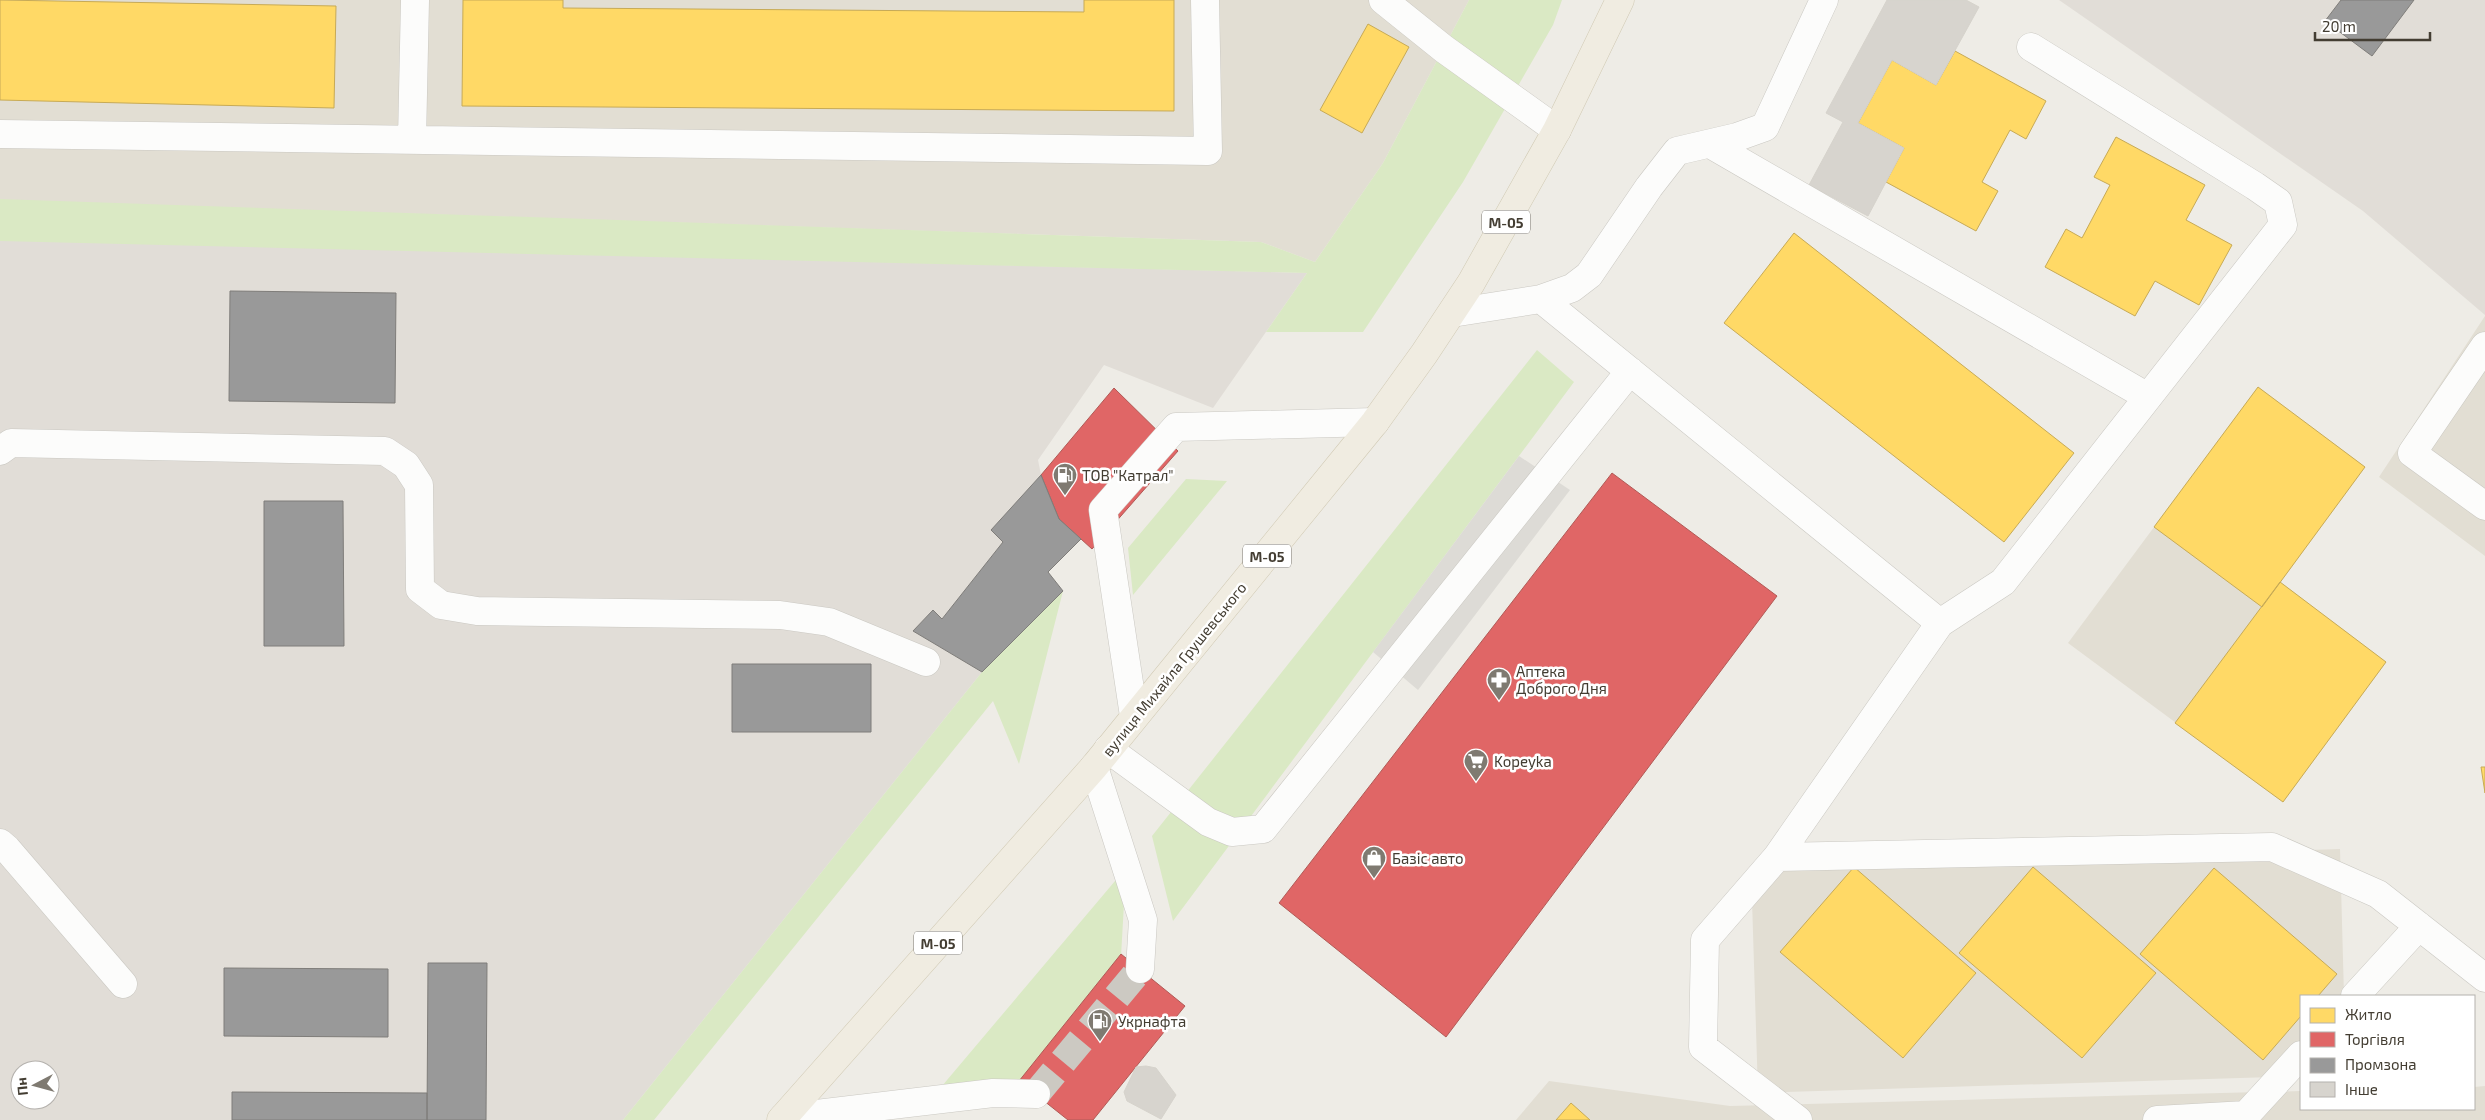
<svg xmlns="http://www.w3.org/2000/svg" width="2485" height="1120" font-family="'Exo 2',sans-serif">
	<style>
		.residential { fill: #e2ded3 }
		.industrial { fill: #e1ddd7; fill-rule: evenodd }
		.green { fill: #dae9c4 }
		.parking { fill: #dddbd6 }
		.homes { fill: #ffd966; stroke: #c7aa56 }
		.shops { fill: #e06666; stroke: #b15a56 }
		.industry { fill: #999; stroke: #7f7d7a }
		.building { fill: #d7d4ce; stroke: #d6d3cc }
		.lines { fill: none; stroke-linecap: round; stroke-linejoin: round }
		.minor-tunnel { stroke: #ccc9c2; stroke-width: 28; stroke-dasharray: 28 14; stroke-linecap: butt }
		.minor-casing { stroke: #cac8c2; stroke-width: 29 }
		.major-casing { stroke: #d0c9b3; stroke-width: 29 }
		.minor { stroke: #fcfcfb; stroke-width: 28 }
		.major { stroke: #f0ece1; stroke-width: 28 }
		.labels { text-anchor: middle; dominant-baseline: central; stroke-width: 5; stroke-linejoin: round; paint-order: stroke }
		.shield { fill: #fff; stroke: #7b7770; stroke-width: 1 }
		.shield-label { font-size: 14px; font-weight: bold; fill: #433d32 }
		.poi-label { font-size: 15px; fill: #433d32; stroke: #fff; text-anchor: start }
		.street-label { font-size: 15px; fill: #433d32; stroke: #fff }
	</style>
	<rect width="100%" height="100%" fill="#eeece6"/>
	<path class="residential" d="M0,0H1469L1383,163L1315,262L1261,242L0,200Z
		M2485,316V556L2379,477Z
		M2258,387L2365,467L2280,582L2386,662L2283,802L2068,643Z
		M2340,849L2344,996H2301V1076L1758,1093L1751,868Z
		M1549,1081L1730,1106L2301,1091V1109H2474V1087L2485,1086V1120H1516Z"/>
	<path class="industrial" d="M2059,0H2485V315L2363,211Z
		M0,239L1307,273L1213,408L1104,365L1038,460L1041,475L991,530L1003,542L942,619L933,610L913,631L982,672L623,1120H0ZM20,1070H50V1100H20Z"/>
	<path class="green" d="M1469,0H1562L1553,25L1463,182L1363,332H1266L1307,273L0,241V199L1261,242L1315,262L1383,163Z
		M1537,350L1574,382L1173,921L1152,836Z
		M1186,479L1227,481L1133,595L1128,548Z
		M1063,591L1019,764L993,701L654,1120H623L982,672Z
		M1126,868L1119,992L1047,1079L931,1099Z"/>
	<path class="parking" d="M1519,456L1570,490L1418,690L1373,652Z"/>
	<path class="homes" d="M0,0L336,6L334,108L0,100Z
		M463,0H563V8L1084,12V0H1174V111L462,106Z
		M1368,24L1409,47L1362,133L1320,110Z
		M1955,51L2046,101L2026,139L2010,130L1982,182L1998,191L1976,231L1886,182L1904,148L1858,123L1892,60L1936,85Z
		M2116,137L2205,185L2186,220L2232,245L2199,305L2155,281L2135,316L2045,267L2066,229L2082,238L2110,185L2094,177Z
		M1794,233L2074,453L2004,542L1724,323Z
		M2258,387L2365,467L2262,607L2154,527Z
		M2280,582L2386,662L2283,802L2175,723Z
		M2481,767H2485V793Z
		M1854,867L1976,973L1903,1058L1780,952Z
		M2033,867L2156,973L2082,1058L1959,953Z
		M2214,868L2337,974L2318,996H2301V1016L2263,1060L2140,954Z
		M1571,1103L1590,1120H1556Z"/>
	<path class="shops" d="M1114,388L1178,451L1092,549L1059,519L1041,475Z
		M1612,473L1777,596L1446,1037L1279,903Z
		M1121,954L1185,1006L1093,1120H1068L1019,1081Z"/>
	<path class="industry" d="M2341,0H2414L2372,56L2325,21Z
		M230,291L396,293L395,403L229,401Z
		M1041,475L1059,519L1081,539L1048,572L1063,591L982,672L913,631L933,610L942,619L1003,542L991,530Z
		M264,501H343L344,646H264Z
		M732,664H871V732H732Z
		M428,963H487L486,1120H427Z
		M224,968L388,969V1037L224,1036Z
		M232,1092L427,1093V1120H232Z"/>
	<path class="building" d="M1887,0H1966L1979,7L1936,85L1892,60L1858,123L1904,148L1868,216L1809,185L1843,122L1826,113Z
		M1146,1066L1156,1068L1176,1095L1161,1119L1127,1101L1124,1092L1136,1067Z"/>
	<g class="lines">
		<path class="minor-tunnel" d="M1036,1094L1140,969"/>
		<defs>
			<path id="minor" d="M1383,0L1444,49L1557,130
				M0,134L1208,151L1205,0
				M412,140L415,0
				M1710,144L2148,397
				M1541,299L1940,623
				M1452,313L1541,299L1572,288L1589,275L1649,187L1677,151L1737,137L1765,127L1824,0
				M2485,346L2412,453L2485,506
				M0,451L11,443L385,451L406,465L419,485L420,589L441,605L477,611L780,615L829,622L926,662
				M1134,716L1103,510L1176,427L1375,422
				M1108,749L1208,822L1232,832L1263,829L1630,371
				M1094,767L1143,920L1140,969
				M0,843L7,849L123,984
				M1777,857L1940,623L2003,582L2283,225L2278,202L2255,186L2031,47
				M2355,996L2419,926
				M783,1118L993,1093L1036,1094
				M1798,1120L1703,1047L1705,940L1777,857L2272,847L2378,894L2485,978
				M2157,1120L2246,1115L2301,1055"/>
			<path id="major" d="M781,1120L1094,767L1375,422L1424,354L1471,283L1557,130L1620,0"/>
		</defs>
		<use href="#minor" class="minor-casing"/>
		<use href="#major" class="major-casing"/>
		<use href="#minor" class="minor"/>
		<use href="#major" class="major"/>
	</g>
	<defs>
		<symbol id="fuel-pin" viewBox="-11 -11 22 30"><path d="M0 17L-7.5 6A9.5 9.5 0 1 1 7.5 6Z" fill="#7f7a71" stroke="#fff"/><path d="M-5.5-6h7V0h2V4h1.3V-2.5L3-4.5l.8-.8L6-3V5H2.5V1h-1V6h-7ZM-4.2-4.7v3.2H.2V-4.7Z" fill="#fff"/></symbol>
		<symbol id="pharmacy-pin" viewBox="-11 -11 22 30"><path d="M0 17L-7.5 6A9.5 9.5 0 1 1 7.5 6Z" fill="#7f7a71" stroke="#fff"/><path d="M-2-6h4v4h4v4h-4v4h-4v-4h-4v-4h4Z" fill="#fff"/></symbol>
		<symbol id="supermarket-pin" viewBox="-11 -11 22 30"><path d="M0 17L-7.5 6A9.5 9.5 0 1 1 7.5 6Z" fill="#7f7a71" stroke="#fff"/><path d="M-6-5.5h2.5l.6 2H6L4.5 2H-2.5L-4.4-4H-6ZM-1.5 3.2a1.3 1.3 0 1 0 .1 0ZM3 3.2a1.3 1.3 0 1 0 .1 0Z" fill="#fff"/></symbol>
		<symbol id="shop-pin" viewBox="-11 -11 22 30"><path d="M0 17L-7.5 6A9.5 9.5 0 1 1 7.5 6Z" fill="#7f7a71" stroke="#fff"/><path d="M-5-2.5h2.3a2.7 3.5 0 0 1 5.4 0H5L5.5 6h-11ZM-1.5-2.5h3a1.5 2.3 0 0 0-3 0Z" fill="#fff"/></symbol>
	</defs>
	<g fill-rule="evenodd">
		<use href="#fuel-pin" x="1051" y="461" width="28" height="38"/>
		<use href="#pharmacy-pin" x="1485" y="666" width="28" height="38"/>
		<use href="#supermarket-pin" x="1462" y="747" width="28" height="38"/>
		<use href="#shop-pin" x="1360" y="844" width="28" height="38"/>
		<use href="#fuel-pin" x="1086" y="1007" width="28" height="38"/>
	</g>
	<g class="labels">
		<g class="shield">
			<rect x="1482" y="210.5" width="48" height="23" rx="4"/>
			<rect x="1243" y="544.5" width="48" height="23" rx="4"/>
			<rect x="914" y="931.5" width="48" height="23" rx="4"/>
		</g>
		<g class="shield-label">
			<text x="1506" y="222">М-05</text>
			<text x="1267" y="556">М-05</text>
			<text x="938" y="943">М-05</text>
		</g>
		<g class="poi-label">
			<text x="1082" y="475">ТОВ "Катрал"</text>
			<text x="1516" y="671">Аптека<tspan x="1516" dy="17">Доброго Дня</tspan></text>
			<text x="1494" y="761">Kopeyka</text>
			<text x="1392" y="858">Базіс авто</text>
			<text x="1118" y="1021">Укрнафта</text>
		</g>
		<g class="street-label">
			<text transform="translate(1174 669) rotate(-51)">вулиця Михайла Грушевського</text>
		</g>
	</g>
	<rect x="2300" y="995" width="175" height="115" fill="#ffffff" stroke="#b4b1ad"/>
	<rect x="2310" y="1008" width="25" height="15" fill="#ffd966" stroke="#b4b1ad"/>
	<text x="2345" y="1020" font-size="15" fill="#433d32">Житло</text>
	<rect x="2310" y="1032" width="25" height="15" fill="#e06666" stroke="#b4b1ad"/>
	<text x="2345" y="1045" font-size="15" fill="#433d32">Торгівля</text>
	<rect x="2310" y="1058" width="25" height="15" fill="#999999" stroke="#b4b1ad"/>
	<text x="2345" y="1070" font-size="15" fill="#433d32">Промзона</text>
	<rect x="2310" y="1082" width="25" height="15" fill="#d7d4ce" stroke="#b4b1ad"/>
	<text x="2345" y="1095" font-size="15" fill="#433d32">Інше</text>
	<g transform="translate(35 1085) rotate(264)"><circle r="24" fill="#ffffff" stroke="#b4b1ad"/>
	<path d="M0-4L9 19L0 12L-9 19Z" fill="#7f7a71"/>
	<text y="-8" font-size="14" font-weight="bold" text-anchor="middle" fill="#433d32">Пн</text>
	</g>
	<path d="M2315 32v8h115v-8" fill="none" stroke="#433d32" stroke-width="2.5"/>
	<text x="2322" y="32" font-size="15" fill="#433d32" stroke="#ffffff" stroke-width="4" paint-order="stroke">20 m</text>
</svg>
